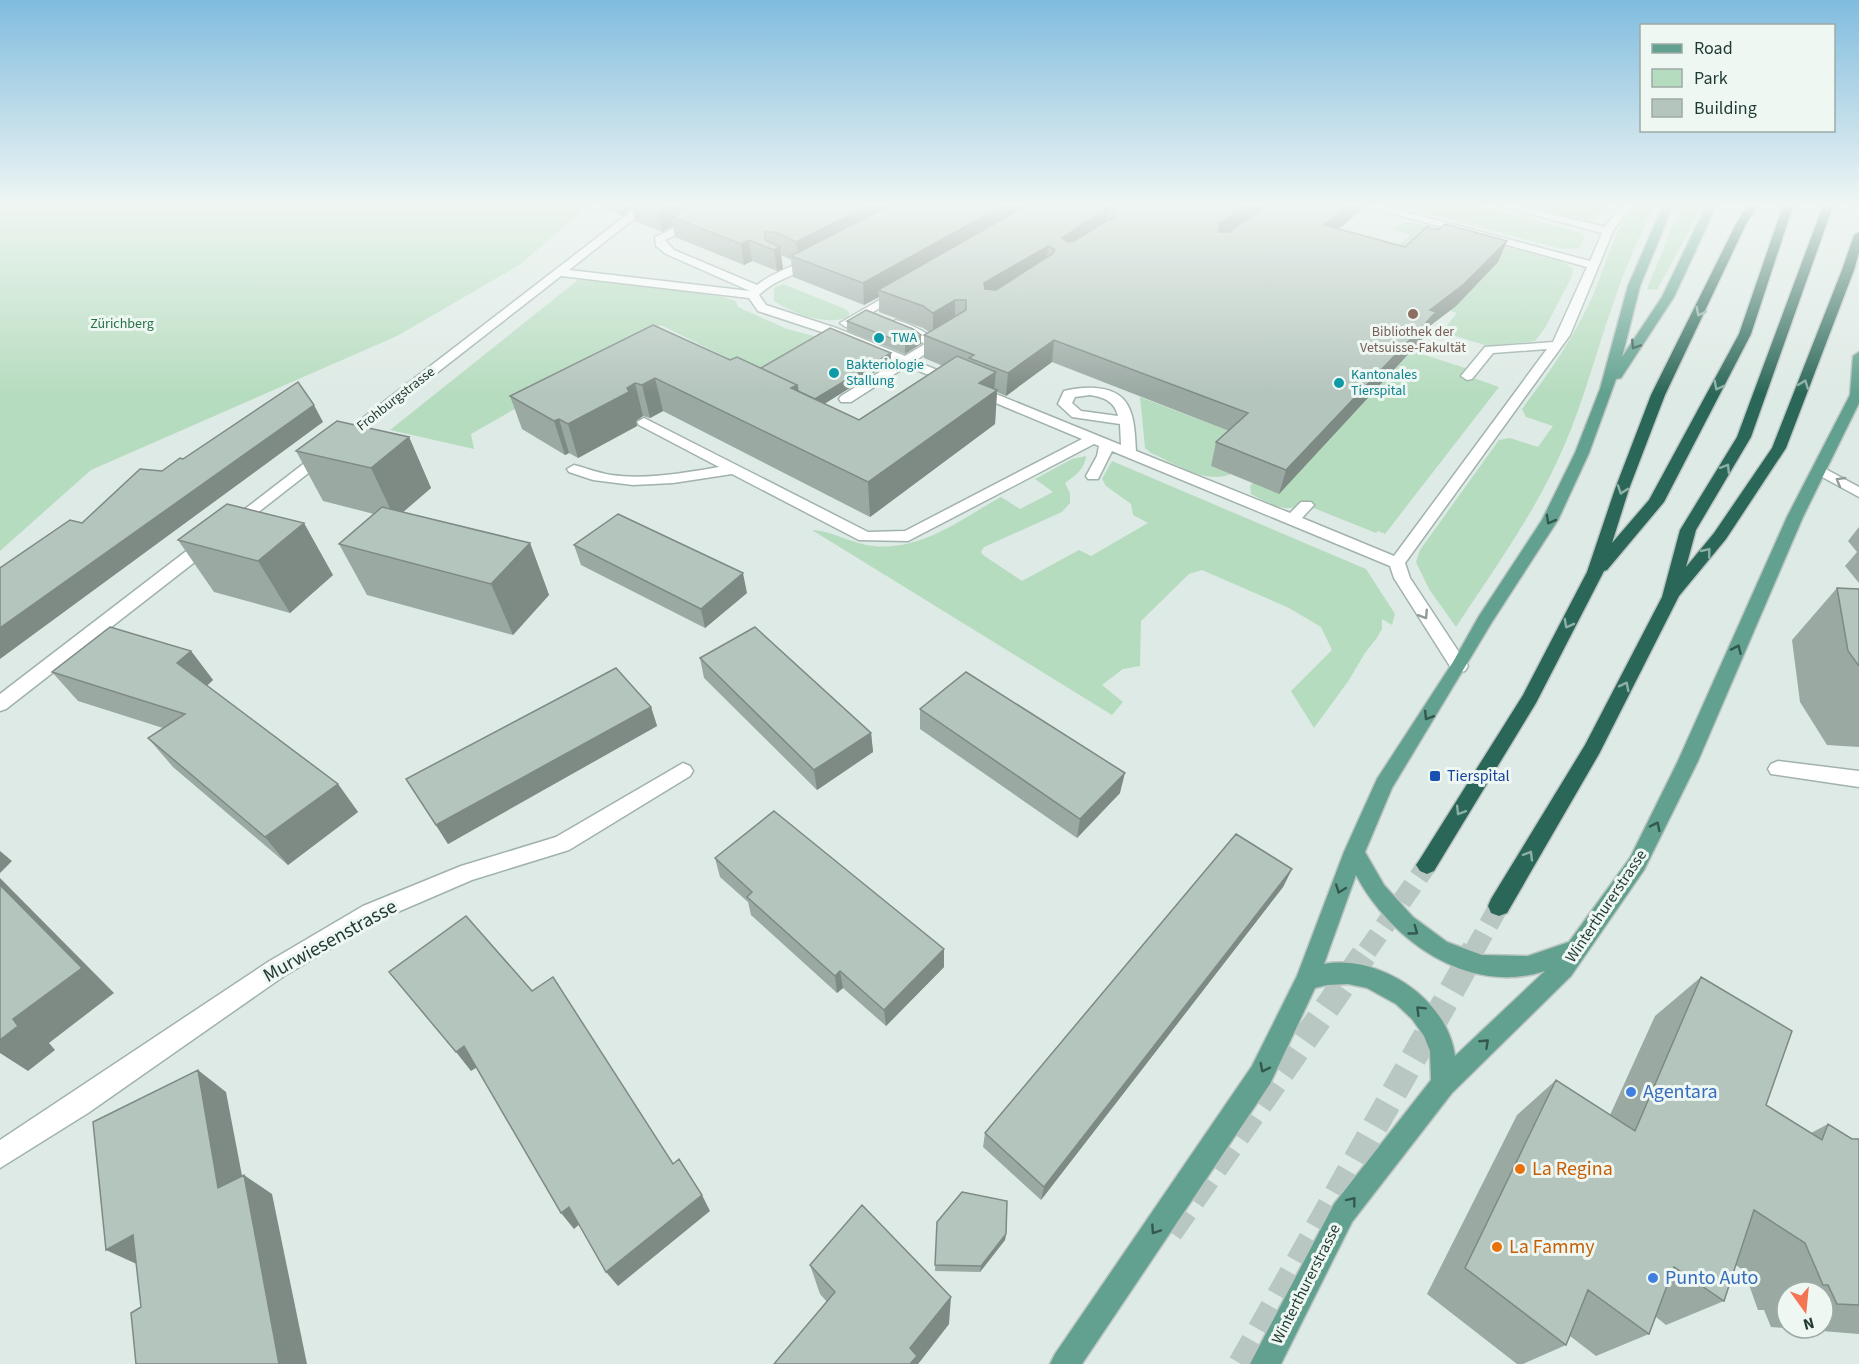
<svg xmlns="http://www.w3.org/2000/svg" width="1859" height="1364" font-family="'Source Sans 3',sans-serif">
	<style>
		.green { fill: #b6dcbf }
		.lines { fill: none; stroke-linecap: round; stroke-linejoin: round }
		.highway-tunnel-far1 { stroke: #b8c7c1; stroke-width: 20; stroke-dasharray: 20 10; stroke-linecap: butt }
		.highway-tunnel { stroke: #b8c7c1; stroke-width: 26; stroke-dasharray: 26 13; stroke-linecap: butt }
		.minor-casing { stroke: #a1b2ac; stroke-width: 3 }
		.major-casing { stroke: #bcc4c2; stroke-width: 3 }
		.highway-casing { stroke: #bcc4c2; stroke-width: 3 }
		.minor { fill: #fff; fill-rule: evenodd }
		.major { fill: #62a18f; fill-rule: evenodd }
		.highway { fill: #2b6758; fill-rule: evenodd }
		.wall { fill: #9ba9a3; fill-rule: evenodd }
		.shaded-wall { fill: #7e8a84 }
		.building { fill: #b4c5bd; stroke: #7e8a84; stroke-width: 1.5; fill-rule: evenodd }
		.oneway { stroke: #8dafa6 }
		.oneway2 { stroke: #33594e }
		.oneway3 { stroke: #8f9c98 }
		.education-dot { fill: #8d6e63; stroke: #eff7f3; stroke-width: 2 }
		.culture-dot { fill: #0f9aa8; stroke: #eff7f3; stroke-width: 2 }
		.transit-dot { fill: #1a4fb4; stroke: #eff7f3; stroke-width: 2 }
		.shop-dot { fill: #3f7fe0; stroke: #eff7f3; stroke-width: 2 }
		.food-dot { fill: #e8710a; stroke: #eff7f3; stroke-width: 2 }
		.labels { text-anchor: middle; dominant-baseline: central; stroke-width: 6; stroke-linejoin: round; paint-order: stroke }
		.far-park-label { font-size: 14px; fill: #297243; stroke: #eff7f3 }
		.far-education-label { font-size: 14px; fill: #785e54; stroke: #eff7f3 }
		.far-culture-label { font-size: 14px; fill: #0d838f; stroke: #eff7f3; text-anchor: start }
		.far-street-label { font-size: 14px; fill: #1f3a32; stroke: #eff7f3 }
		.transit-label { font-size: 16px; fill: #164399; stroke: #eff7f3; text-anchor: start }
		.street-label { font-size: 16px; fill: #1f3a32; stroke: #eff7f3 }
		.near-street-label { font-size: 20px; fill: #1f3a32; stroke: #eff7f3 }
		.near-shop-label { font-size: 20px; fill: #366cbe; stroke: #eff7f3; text-anchor: start }
		.near-food-label { font-size: 20px; fill: #c56008; stroke: #eff7f3; text-anchor: start }
	</style>
	<rect width="100%" height="100%" fill="#deeae5"/>
	<path class="green" d="M0,203H591L521,264L397,336L91,470L0,551Z
		M1404,203H1464L1575,231L1583,234L1584,239L1579,248L1562,249L1400,206Z
		M1519,203H1608L1592,222Z
		M1637,203H1655C1638,239 1622,275 1610,313C1592,365 1579,418 1554,468C1527,524 1490,575 1456,627L1429,589L1416,562L1420,550L1499,440L1510,438L1538,447L1553,426L1526,417L1522,409C1549,373 1575,336 1593,295C1606,265 1614,228 1637,203Z
		M1682,203H1704L1657,290L1647,289Z
		M1411,222L1440,229L1378,264L1410,235L1394,230L1401,224Z
		M1449,232L1563,262L1573,269L1571,278L1545,328L1535,341L1488,346L1442,332L1457,313L1422,302Z
		M578,280L622,282L723,297L736,301L738,307L787,329L844,344L889,362L876,372L816,346L774,367L838,395L810,413L721,371L725,357L661,325L471,434L474,449L390,430Z
		M783,284L845,309L849,312V317C826,326 794,314 774,301V288Z
		M1412,351L1475,371L1471,377L1499,387L1385,534L1378,531L1376,533L1301,503C1288,516 1265,501 1251,494L1250,486L1253,483L1279,493Z
		M1140,397L1242,436L1211,466L1231,474C1207,485 1174,463 1151,453L1145,448Z
		M1086,456C1085,469 1075,476 1065,483L1070,493V503L1062,512L984,547L981,552L983,555L1022,581L1079,550L1091,556L1148,523L1133,515L1131,504L1106,486L1102,479L1112,461L1366,569L1395,614L1392,625L1382,619V629L1376,639L1365,653L1349,680L1314,728L1291,691L1332,650L1321,627L1289,608L1202,570L1189,574L1141,621L1140,666L1123,669L1102,685L1123,702L1112,715L812,530C834,531 851,544 874,546C922,551 961,519 1001,497L1020,509L1053,492L1035,479L1072,459Z"/>
	<g class="lines">
		<path class="highway-tunnel-far1" d="M1367,951L1427,865
			M1474,951L1499,906"/>
		<path class="highway-tunnel" d="M1170,1232L1368,949
			M1241,1364L1475,949"/>
		<defs>
			<path id="minor" d="M642,203H654L569,270L750,291L666,254L656,246L655,237L686,223L690,224V228L665,240L674,250L757,285C768,276 805,258 818,260V264C798,274 775,279 759,295L766,305L836,328L905,356L925,344L890,324L896,320C912,325 928,332 939,344L915,361L1121,445L1120,424L1072,417L1058,404L1064,391C1085,386 1119,384 1129,408C1135,420 1135,437 1136,451L1290,513L1301,502H1311L1314,505L1302,518L1394,556L1547,349L1493,353L1472,379L1467,380L1461,376L1485,347L1553,342L1587,267L1355,203H1372L1590,261L1602,233L1489,203H1507L1605,227L1623,203H1633L1613,231L1570,335L1405,563L1410,578L1468,666L1465,671L1459,672L1453,671L1394,578L1390,566L1112,451L1098,479H1088L1086,476L1097,456L1099,446L1094,444L908,541L859,540L732,474L673,483L633,485L593,480L569,472L567,469L574,465C586,468 598,473 611,475C646,480 684,473 719,467L639,425L637,422L644,418L868,532L905,531L1082,439L907,366L851,402H841L839,399L841,396L896,362L828,334L758,311L749,298L561,276L238,528H228L225,525L228,522ZM1090,395C1104,397 1115,402 1118,416L1081,411L1072,403L1075,397Z
				M1850,203H1859V207L1851,205Z
				M900,288L904,289V293L850,326L846,327L840,323Z
				M1820,466L1859,487V497L1815,473L1813,470L1815,467Z
				M208,538L216,543L214,547L6,709L0,711V694L202,539Z
				M1778,761L1859,771V787L1771,774L1768,769L1771,764Z
				M683,763L690,766L693,771L690,776L569,850L472,880L379,920L284,976L88,1113L0,1168V1140L268,962L363,906L461,866L556,837Z"/>
			<path id="major" d="M1664,203H1674L1640,286L1622,357L1662,297L1703,212L1710,203H1721L1713,213L1674,297L1621,378L1616,379L1589,453L1558,520L1492,622L1392,788L1365,852L1384,885L1413,917L1447,942L1482,955L1528,956L1569,942L1630,858L1678,761L1787,517L1850,395L1853,356L1859,352V403L1803,517L1698,761L1644,870L1571,976L1452,1093L1352,1222L1281,1364H1250L1334,1204L1431,1080L1430,1051L1424,1036L1412,1019L1396,1004L1367,988L1348,984L1327,985L1315,988L1270,1084L1082,1364H1050L1055,1354L1252,1066L1297,976L1344,852L1377,779L1453,662L1479,616L1542,520L1575,453L1600,389L1628,286ZM1356,875C1391,941 1469,996 1545,971L1455,1056C1448,999 1379,954 1324,964Z"/>
			<path id="highway" d="M1749,203H1759L1746,224L1665,395L1629,489L1612,543L1649,500L1739,334L1784,203H1794L1751,334L1664,502L1607,570L1604,571L1536,703L1434,871L1427,874L1420,871L1416,865L1420,859L1523,695L1587,572L1615,489L1651,395L1736,224Z
				M1824,203H1834L1751,437L1696,530L1686,567L1714,533L1772,448L1842,270L1854,235L1859,232V252L1854,270L1786,448L1726,539L1679,596L1599,754L1507,913L1499,916L1491,913L1488,906L1491,899L1585,745L1662,597L1680,530L1737,437Z"/>
		</defs>
		<use href="#minor" class="minor-casing"/>
		<use href="#major" class="major-casing"/>
		<use href="#highway" class="highway-casing"/>
		<use href="#minor" class="minor"/>
		<use href="#major" class="major"/>
		<use href="#highway" class="highway"/>
	</g>
	<path class="wall" d="M601,203H1365L1364,208L1338,229L1405,247L1431,229L1507,241L1498,262L1456,306L1431,325L1427,334L1279,494L1211,466L1216,442L1229,431L1052,362L1006,396L997,392L995,424L870,517L663,411L650,418L643,416L636,421L637,426L578,458L569,453L565,455L522,429L510,396L730,360L761,368L891,362L824,404L859,420L943,366L924,358V335L929,332L923,328L879,312V297L864,305L793,277L791,260L781,255L783,269L777,271L752,261L744,265L675,237L673,226L662,232L635,221L632,208L622,216L602,208Z
		M847,321L921,344L905,354L847,331Z
		M409,437L431,488L403,512L530,543L549,595L513,635L367,595L339,544L374,514L323,501L296,451Z
		M1859,527V583L1845,566L1857,552L1848,541Z
		M178,540L333,575L290,613L214,592Z
		M574,545L747,593L705,628L581,565Z
		M1837,588L1859,589V747L1827,745L1800,702L1792,640Z
		M191,651L213,680L207,686L338,784L358,812L288,865L173,767L148,738L163,728L78,701L52,672Z
		M700,658L871,733L873,752L817,790L704,678Z
		M651,707L657,726L448,844L406,779Z
		M920,709L1120,793L1077,838L920,729Z
		M715,858L944,967L886,1026L843,988L837,993L751,915L748,902L720,877Z
		M1292,869L1283,887L1041,1200L983,1147L985,1133Z
		M1701,977L1766,1105L1811,1133L1828,1124L1852,1139H1859V1334L1771,1327L1764,1310H1758L1744,1271L1736,1265L1724,1301L1666,1325L1656,1317L1649,1334L1596,1356L1570,1336L1566,1345L1523,1364H1517L1427,1294L1517,1115L1556,1080L1610,1115L1655,1016ZM1787,1292H1823V1328H1787Z
		M937,1222L1006,1234L1005,1240L980,1272L935,1271Z
		M810,1265L949,1324L918,1364H774L827,1302L820,1294Z"/>
	<path class="shaded-wall" d="M619,203H631L632,208L622,216Z
		M674,203H678L681,220L672,217L673,226L662,232L658,211Z
		M873,203H913L798,258L796,242Z
		M1008,203H1043L878,290L879,297L864,305L863,283Z
		M1248,203H1272L1215,245L1219,224Z
		M1351,203H1365L1364,208L1318,246L1324,225Z
		M1108,207L1106,228L1060,259L1062,238Z
		M749,240L752,261L744,265L741,244Z
		M1507,241L1498,262L1456,306L1431,325L1427,334L1279,494L1286,470L1430,310Z
		M1048,246L1046,267L983,305L984,283Z
		M780,247L783,269L777,271L774,250Z
		M955,300V322L933,335V313Z
		M921,335V344L905,354V344Z
		M1054,340L1052,362L1006,396L1008,373Z
		M891,353V362L813,411L812,401Z
		M996,372L994,392L997,390L995,424L870,517L868,482L979,383Z
		M655,378L663,411L650,418L642,385Z
		M635,383L643,416L636,421L637,426L578,458L568,424Z
		M797,385L801,418L791,388Z
		M314,405L323,422L0,659V628Z
		M559,419L569,453L565,455L554,421Z
		M409,437L431,488L395,519L371,468Z
		M304,523L333,575L290,613L258,561Z
		M530,543L549,595L513,635L491,584Z
		M743,573L747,593L705,628L701,609Z
		M191,651L213,680L199,692L177,663Z
		M651,707L657,726L448,844L436,825Z
		M871,733L873,752L817,790L814,770Z
		M1125,773L1120,793L1077,838L1080,819Z
		M338,784L358,812L288,865L265,837Z
		M0,851L12,861L0,873Z
		M1292,869L1283,887L1041,1200L1044,1187Z
		M0,878L114,993L49,1043L55,1050L28,1071L0,1053Z
		M944,949V967L886,1026L884,1010Z
		M840,971L843,988L837,993L835,976Z
		M464,1046L479,1066L471,1071L456,1052Z
		M198,1070L226,1092L248,1207L218,1188Z
		M244,1175L272,1194L307,1364H279Z
		M702,1195L710,1211L618,1286L606,1272Z
		M569,1207L582,1222L574,1229L561,1213Z
		M1006,1234L1005,1240L980,1272L981,1266Z
		M133,1235L141,1266L106,1250Z
		M951,1297L949,1324L918,1364H910V1348Z"/>
	<path class="building" d="M637,203H674L658,211Z
		M689,203H873L796,242L776,232H765V240L780,247L774,250L749,240L741,244L672,217L687,209Z
		M895,203H1008L863,283L791,256Z
		M1031,203H1248L1219,224V232H1230L1269,203H1351L1324,225L1405,247L1428,226L1431,229H1439L1445,224L1507,241L1464,284L1430,310L1436,312L1286,470L1216,442L1248,413L1054,340L1008,373L969,358L974,355L924,335L966,310V300H955L933,313L923,306L878,290ZM1108,207L1115,209V216L1074,241L1068,242L1062,238ZM1048,246L1055,250L1052,254L996,290L985,289L984,283Z
		M866,310L913,329L921,335L905,344L847,321Z
		M653,325L730,360L737,357L797,385L791,388L859,420L957,356L996,372L979,383L997,390L868,482L655,378L642,385L635,383L627,388L629,392L568,424L559,419L554,421L510,396Z
		M830,328L891,353L815,399L798,391L797,385L761,368Z
		M298,382L314,405L0,628V568L70,520L82,523L140,469L162,471L180,458L183,459Z
		M337,421L409,437L371,468L296,451Z
		M227,504L304,523L258,561L178,540Z
		M382,507L530,543L491,584L339,544Z
		M618,514L743,573L701,609L574,545Z
		M1837,588L1859,589V666L1848,651Z
		M110,627L191,651L177,663L338,784L265,837L148,738L185,714L52,672Z
		M755,627L871,733L814,770L700,658Z
		M616,668L651,707L436,825L406,779Z
		M966,672L1125,773L1080,819L920,709Z
		M774,811L944,949L884,1010L840,971L835,976L747,897L752,892L715,858Z
		M1236,834L1292,869L1044,1187L985,1133Z
		M0,885L82,968L13,1019L18,1026L0,1040Z
		M466,916L532,991L553,977L673,1164L679,1159L702,1195L606,1272L569,1207L561,1213L464,1046L456,1052L389,972Z
		M1701,977L1792,1031L1766,1105L1822,1140L1828,1124L1852,1139H1859V1305L1837,1304L1828,1285H1823L1805,1243L1754,1210L1724,1301L1674,1267L1649,1334L1588,1290L1566,1345L1465,1268L1556,1080L1635,1131Z
		M198,1070L218,1188L244,1175L279,1364H136L131,1313L141,1307L133,1235L106,1250L93,1122Z
		M962,1192L1007,1201L1006,1234L981,1266L935,1265L937,1222Z
		M862,1205L951,1297L910,1348L917,1356L910,1364H774L835,1292L810,1265Z"/>
	<defs><path id="oneway-chevron" d="M-2-3.5L2.5 0L-2 3.5" fill="none" stroke-width="1.6" stroke-linecap="round" stroke-linejoin="round" transform="scale(1.5)"/></defs>
	<g class="oneway">
		<use href="#oneway-chevron" transform="translate(1700 312) rotate(117)"/>
		<use href="#oneway-chevron" transform="translate(1804 384) rotate(-69)"/>
		<use href="#oneway-chevron" transform="translate(1718 386) rotate(118)"/>
		<use href="#oneway-chevron" transform="translate(1726 468) rotate(-59)"/>
		<use href="#oneway-chevron" transform="translate(1622 490) rotate(109)"/>
		<use href="#oneway-chevron" transform="translate(1707 552) rotate(-51)"/>
		<use href="#oneway-chevron" transform="translate(1568 624) rotate(118)"/>
		<use href="#oneway-chevron" transform="translate(1625 686) rotate(-63)"/>
		<use href="#oneway-chevron" transform="translate(1460 811) rotate(122)"/>
		<use href="#oneway-chevron" transform="translate(1529 855) rotate(-59)"/>
	</g>
	<g class="oneway2">
		<use href="#oneway-chevron" transform="translate(1635 345) rotate(123)"/>
		<use href="#oneway-chevron" transform="translate(1550 520) rotate(119)"/>
		<use href="#oneway-chevron" transform="translate(1737 649) rotate(-66)"/>
		<use href="#oneway-chevron" transform="translate(1428 716) rotate(122)"/>
		<use href="#oneway-chevron" transform="translate(1656 826) rotate(-64)"/>
		<use href="#oneway-chevron" transform="translate(1340 889) rotate(110)"/>
		<use href="#oneway-chevron" transform="translate(1414 931) rotate(36)"/>
		<use href="#oneway-chevron" transform="translate(1420 1010) rotate(-135)"/>
		<use href="#oneway-chevron" transform="translate(1485 1043) rotate(-43)"/>
		<use href="#oneway-chevron" transform="translate(1264 1068) rotate(117)"/>
		<use href="#oneway-chevron" transform="translate(1352 1201) rotate(-52)"/>
		<use href="#oneway-chevron" transform="translate(1155 1230) rotate(124)"/>
	</g>
	<g class="oneway3">
		<use href="#oneway-chevron" transform="translate(1840 481) rotate(-150)"/>
		<use href="#oneway-chevron" transform="translate(1424 615) rotate(58)"/>
	</g>
	<linearGradient id="sky" x2="0" y2="1"><stop stop-color="#80bcdf"/><stop offset="0.52" stop-color="#f0f6f3"/><stop offset="1" stop-color="#f0f6f3" stop-opacity="0"/></linearGradient>
	<rect width="1859" height="394" fill="url(#sky)"/>
	<circle class="education-dot" cx="1413" cy="314" r="6"/>
	<g class="culture-dot">
		<circle cx="879" cy="338" r="6"/>
		<circle cx="834" cy="373" r="6"/>
		<circle cx="1339" cy="383" r="6"/>
	</g>
	<rect class="transit-dot" x="1429" y="770" width="12" height="12" rx="3"/>
	<g class="shop-dot">
		<circle cx="1631" cy="1092" r="6"/>
		<circle cx="1653" cy="1278" r="6"/>
	</g>
	<g class="food-dot">
		<circle cx="1520" cy="1169" r="6"/>
		<circle cx="1497" cy="1247" r="6"/>
	</g>
	<g class="labels">
		<g class="far-park-label">
			<text x="122" y="324">Zürichberg</text>
		</g>
		<g class="far-education-label">
			<text x="1413" y="332">Bibliothek der<tspan x="1413" dy="16">Vetsuisse-Fakultät</tspan></text>
		</g>
		<g class="far-culture-label">
			<text x="891" y="338">TWA</text>
			<text x="846" y="365">Bakteriologie<tspan x="846" dy="16">Stallung</tspan></text>
			<text x="1351" y="375">Kantonales<tspan x="1351" dy="16">Tierspital</tspan></text>
		</g>
		<g class="far-street-label">
			<text transform="translate(396 399) rotate(-38)">Frohburgstrasse</text>
		</g>
		<g class="transit-label">
			<text x="1447" y="776">Tierspital</text>
		</g>
		<g class="street-label">
			<text transform="translate(1606 906) rotate(-56)">Winterthurerstrasse</text>
			<text transform="translate(1306 1284) rotate(-63)">Winterthurerstrasse</text>
		</g>
		<g class="near-street-label">
			<text transform="translate(330 941) rotate(-29)">Murwiesenstrasse</text>
		</g>
		<g class="near-shop-label">
			<text x="1643" y="1092">Agentara</text>
			<text x="1665" y="1278">Punto Auto</text>
		</g>
		<g class="near-food-label">
			<text x="1532" y="1169">La Regina</text>
			<text x="1509" y="1247">La Fammy</text>
		</g>
	</g>
	<rect x="1640" y="24" width="195" height="108" fill="#eff7f3" stroke="#9caba6" stroke-width="1.5"/>
	<rect x="1652" y="44" width="30" height="9" fill="#62a18f" stroke="#9caba6" stroke-width="1.5"/>
	<text x="1694" y="54" font-size="18" fill="#1f3a32">Road</text>
	<rect x="1652" y="69" width="30" height="18" fill="#b6dcbf" stroke="#9caba6" stroke-width="1.5"/>
	<text x="1694" y="84" font-size="18" fill="#1f3a32">Park</text>
	<rect x="1652" y="99" width="30" height="18" fill="#b4c5bd" stroke="#9caba6" stroke-width="1.5"/>
	<text x="1694" y="114" font-size="18" fill="#1f3a32">Building</text>
	<g transform="translate(1805 1310) rotate(165)"><circle r="28" fill="#eff7f3" stroke="#9caba6" stroke-width="1.5"/>
	<path d="M0-4.5L10 22L0 15L-10 22Z" fill="#f57552"/>
	<text y="-9" font-size="16" font-weight="bold" text-anchor="middle" fill="#1f3a32">N</text>
	</g>
</svg>
